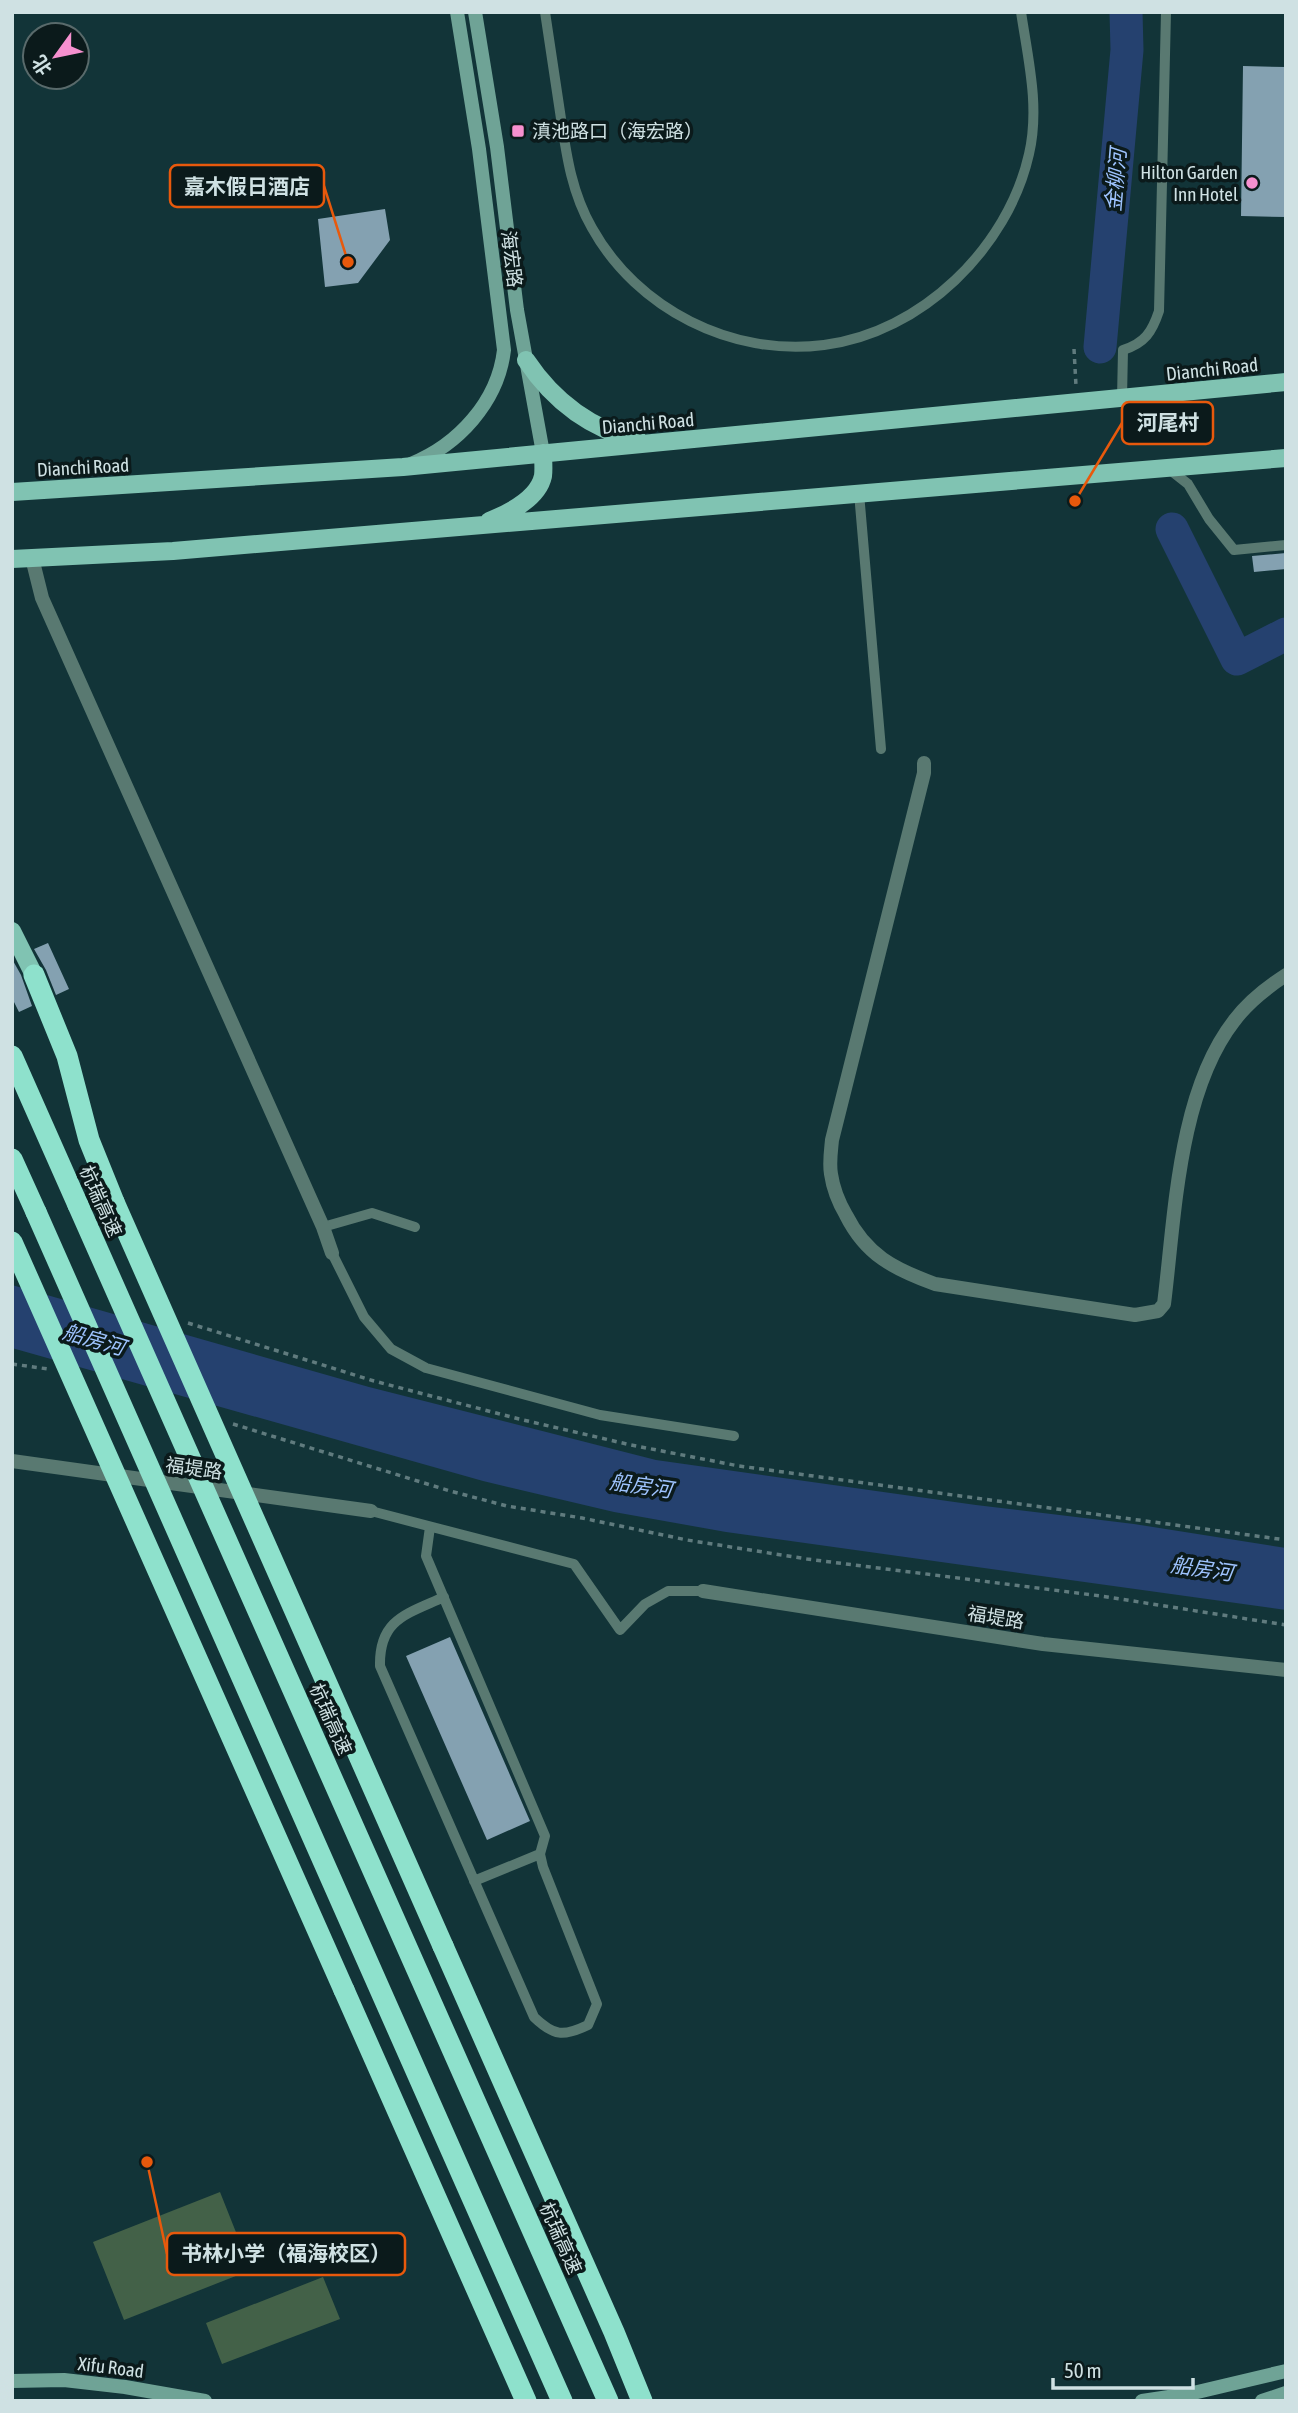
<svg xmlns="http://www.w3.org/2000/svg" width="1298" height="2413" font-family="'Asap Condensed','Noto Sans SC',sans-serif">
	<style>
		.green { fill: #436148 }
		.water { fill: #25416f }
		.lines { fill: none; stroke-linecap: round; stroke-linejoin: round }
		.river { stroke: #25416f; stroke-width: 33 }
		.building { fill: #84a1b1 }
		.path { stroke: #607b7e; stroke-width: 3.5; stroke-dasharray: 5 5; stroke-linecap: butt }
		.lane { stroke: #597971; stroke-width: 10 }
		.street { stroke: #597971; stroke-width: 14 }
		.secondary { stroke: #6fa396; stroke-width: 14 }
		.primary { stroke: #80c3b2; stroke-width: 18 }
		.highway { stroke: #8ee1cc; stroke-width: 21 }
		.highway-bridge { stroke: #8ee1cc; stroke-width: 21 }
		.poi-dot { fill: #f690cf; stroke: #0b1a1b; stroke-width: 2.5 }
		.labels { text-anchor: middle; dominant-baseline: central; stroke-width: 7; stroke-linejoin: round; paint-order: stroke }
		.poi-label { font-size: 19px; fill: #cfe1e3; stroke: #0b1a1b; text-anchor: start }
		.street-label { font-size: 19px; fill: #cfe1e3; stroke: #0b1a1b }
		.water-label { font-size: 21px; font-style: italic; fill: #9ec3fe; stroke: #0b1a1b }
		.leader { fill: none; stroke: #e8590c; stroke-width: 2.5 }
		.callout-dot { fill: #e8590c; stroke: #0b1a1b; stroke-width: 2.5 }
		.callout { fill: #0b1a1b; stroke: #e8590c; stroke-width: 2.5 }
		.callout-label { font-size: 21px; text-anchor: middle; font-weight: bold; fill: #cfe1e3 }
	</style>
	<rect width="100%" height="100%" fill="#123438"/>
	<path class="green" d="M220,2192L251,2270L124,2320L93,2242Z
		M323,2277L340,2319L222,2364L206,2323Z"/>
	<path class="water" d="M12,1285L369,1387L656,1460L976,1505L1134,1524L1286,1548V1610L726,1532L614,1512L483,1481L12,1348Z"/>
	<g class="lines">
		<path class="river" d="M1100,347L1127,50L1126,12
			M1172,529L1237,659L1286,634"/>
	</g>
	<path class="building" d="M1243,66L1286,67V217L1241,216Z
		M385,209L390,240L358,283L325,287L318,219Z
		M1286,553V569L1254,572L1252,556Z
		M48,943L69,989L56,995L46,970L34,949Z
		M12,959L21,975L32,1006L19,1012L12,998Z
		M450,1637L530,1821L487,1840L406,1656Z"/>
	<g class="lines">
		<path class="path" d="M1074,349L1076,386
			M188,1323L374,1381L519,1419L631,1445L739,1466L1286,1540
			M12,1364L48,1369
			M233,1424L450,1491L507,1506L582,1518L687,1540L807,1559L1101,1596L1286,1625"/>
		<path class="lane" d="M545,12C550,45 555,79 560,112C566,152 571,192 592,228C637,309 732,357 824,345C921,333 1008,248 1029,154C1040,107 1028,59 1021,12
			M1122,398L1123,350C1145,343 1152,332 1159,311L1166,12
			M1169,469L1188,484L1209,519L1234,550L1286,545
			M859,493L881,749
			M323,1227L372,1213L415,1227
			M332,1253L364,1317L391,1349L426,1368L600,1415L734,1436
			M371,1511L574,1564L620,1630L645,1604L668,1591H703
			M430,1527L426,1556L545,1836L540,1854L543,1867L597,2004L588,2025C563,2037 554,2036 534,2017L380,1666C379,1619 407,1614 444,1597
			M474,1881L540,1854"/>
		<path class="street" d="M32,558L42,598L323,1227L332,1253
			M924,763V773L832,1140C831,1151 829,1163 831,1174C833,1188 839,1203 846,1215C866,1255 894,1269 935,1284L1135,1315L1158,1311L1164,1304C1175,1216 1178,1093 1234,1021C1248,1002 1266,988 1286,975
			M12,1461L371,1511
			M703,1591L1043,1644L1286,1670"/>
		<path class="secondary" d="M475,12L497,147L517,310L543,453
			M411,464C458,445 498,402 504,350L479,149L457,12
			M12,2381L64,2380L125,2387L205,2401
			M1142,2401L1189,2394L1286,2371
			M1262,2401L1286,2393"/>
		<path class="primary" d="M526,360C554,402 590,429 639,441
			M12,492L403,467L1286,382
			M489,521C509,513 538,499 543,476C544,469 543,460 543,453
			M12,559L173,551L1286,458
			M12,931L34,975"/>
		<path class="highway" d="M34,975L67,1056L89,1140L114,1202
			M12,1056L78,1205
			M12,1159L36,1212
			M443,1946L614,2332L642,2401
			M344,1990L526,2401"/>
		<path class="highway-bridge" d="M114,1202L443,1946
			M78,1205L608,2401
			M36,1212L562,2401
			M12,1242L344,1990"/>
	</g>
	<g class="poi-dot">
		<rect x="511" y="124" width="14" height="14" rx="3.5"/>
		<circle cx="1252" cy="183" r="7"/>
	</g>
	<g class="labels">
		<g class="poi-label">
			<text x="532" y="131">滇池路口（海宏路）</text>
			<text x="1238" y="172" text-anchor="end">Hilton Garden<tspan x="1238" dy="22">Inn Hotel</tspan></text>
		</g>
		<g class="street-label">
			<text transform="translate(512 259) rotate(83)">海宏路</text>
			<text transform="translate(1212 369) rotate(-6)">Dianchi Road</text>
			<text transform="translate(648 423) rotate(-5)">Dianchi Road</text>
			<text transform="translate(83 467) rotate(-3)">Dianchi Road</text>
			<text transform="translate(101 1201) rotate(66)">杭瑞高速</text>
			<text transform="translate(194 1468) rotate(8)">福堤路</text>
			<text transform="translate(996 1617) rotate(9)">福堤路</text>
			<text transform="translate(331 1719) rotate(66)">杭瑞高速</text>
			<text transform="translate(561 2238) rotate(66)">杭瑞高速</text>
			<text transform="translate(111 2367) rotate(7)">Xifu Road</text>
		</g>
		<g class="water-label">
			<text transform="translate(1115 180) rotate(-85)">金柳河</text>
			<text transform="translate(94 1339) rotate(16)">船房河</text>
			<text transform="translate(641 1485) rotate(8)">船房河</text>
			<text transform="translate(1202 1568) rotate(8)">船房河</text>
		</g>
	</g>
	<path class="leader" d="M348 262L324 186M1075 501L1122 423M147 2162L167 2254"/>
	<g class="callout-dot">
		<circle cx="348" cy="262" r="7"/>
		<circle cx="1075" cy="501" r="7"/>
		<circle cx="147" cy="2162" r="7"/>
	</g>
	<g class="callout">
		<rect x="170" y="165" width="154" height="42" rx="7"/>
		<rect x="1122" y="402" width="91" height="42" rx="7"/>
		<rect x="167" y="2233" width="238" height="42" rx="7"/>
	</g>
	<g class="callout-label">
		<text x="247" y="194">嘉木假日酒店</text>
		<text x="1168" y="430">河尾村</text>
		<text x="286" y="2261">书林小学（福海校区）</text>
	</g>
	<rect width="1298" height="2413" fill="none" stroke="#cfe1e3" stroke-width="28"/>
	<g transform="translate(56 56) rotate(237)"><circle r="33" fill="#0b1a1b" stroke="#596a6b" stroke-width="2"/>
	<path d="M0-5L12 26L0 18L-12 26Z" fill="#f690cf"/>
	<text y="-10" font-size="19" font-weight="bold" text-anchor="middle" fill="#cfe1e3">北</text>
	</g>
	<path d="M1053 2378v10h140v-10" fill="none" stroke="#cfe1e3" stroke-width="3.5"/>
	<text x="1064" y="2378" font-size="21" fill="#cfe1e3" stroke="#0b1a1b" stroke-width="5" paint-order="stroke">50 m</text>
</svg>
